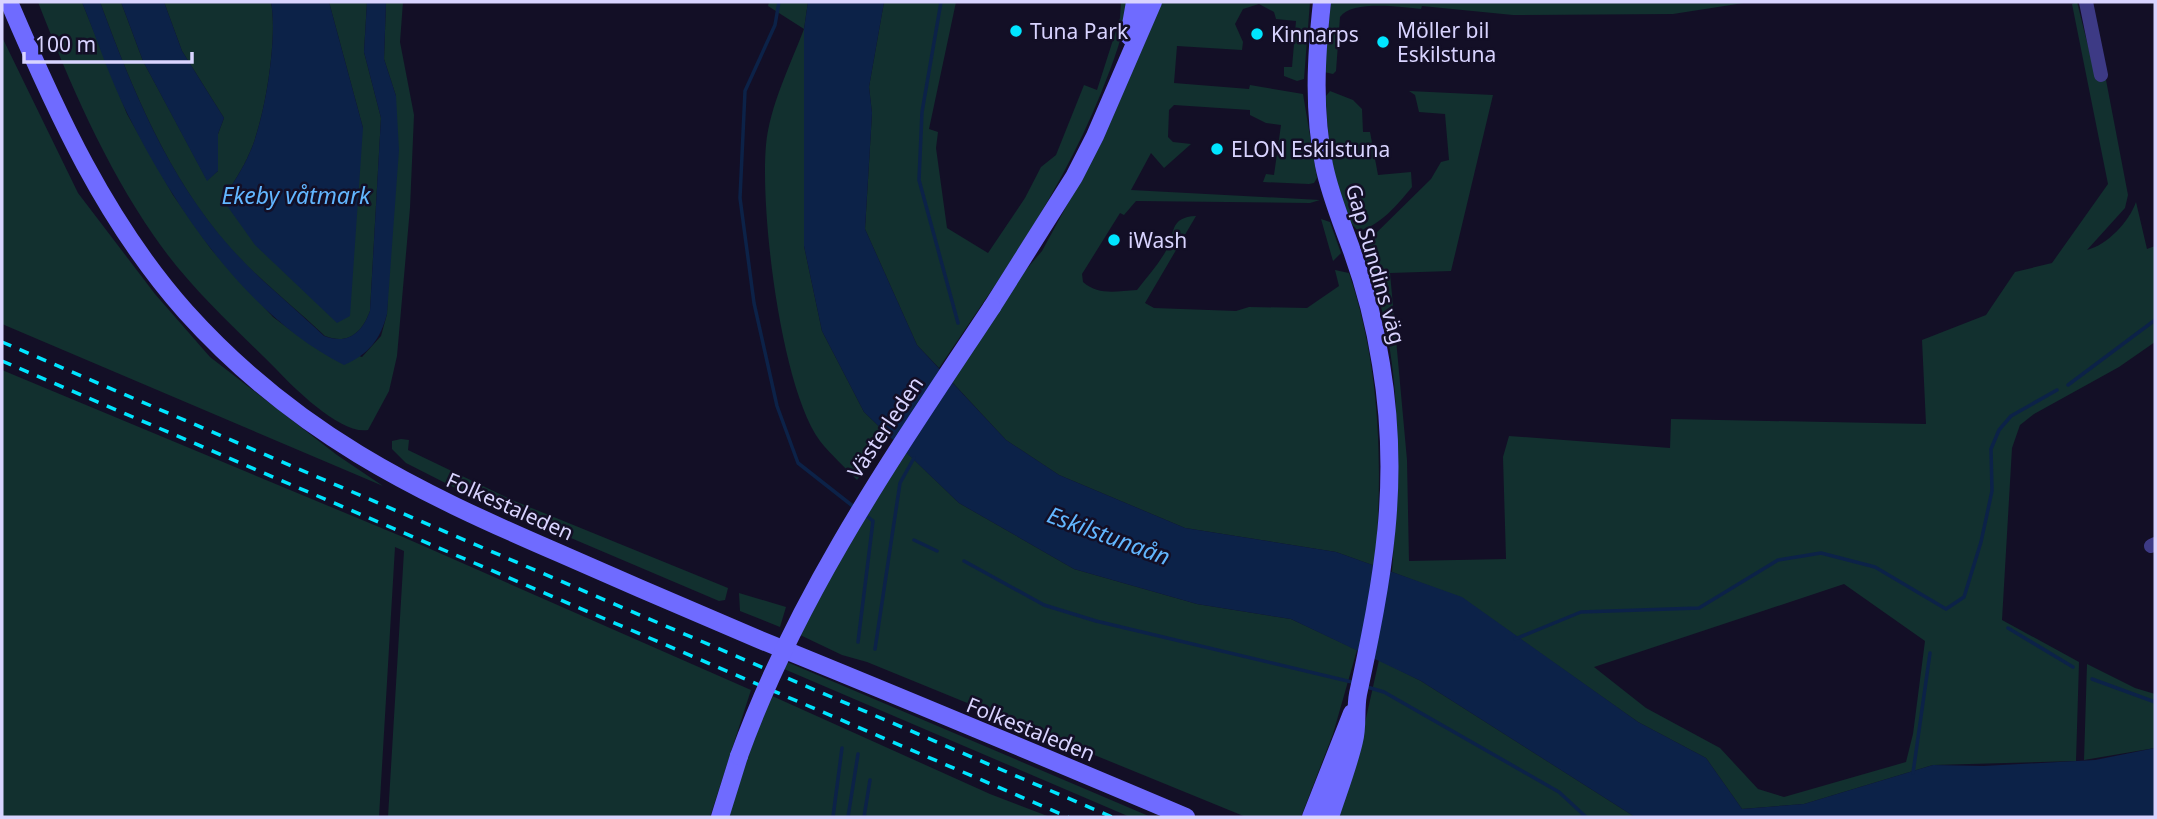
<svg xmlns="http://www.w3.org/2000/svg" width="2157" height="819" font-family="'Noto Sans',sans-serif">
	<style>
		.green { fill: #12302f; fill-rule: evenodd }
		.water { fill: #0c2248 }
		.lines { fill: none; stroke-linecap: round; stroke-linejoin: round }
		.stream { stroke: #0c2248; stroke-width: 3.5 }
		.street { stroke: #3d3a85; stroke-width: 14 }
		.secondary { stroke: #6f6bff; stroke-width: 18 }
		.rail { stroke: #00e5ff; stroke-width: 3.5; stroke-dasharray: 10 9; stroke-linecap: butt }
		.secondary-bridge { stroke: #6f6bff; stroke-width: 18 }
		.poi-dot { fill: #00e5ff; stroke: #130f26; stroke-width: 2.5 }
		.labels { text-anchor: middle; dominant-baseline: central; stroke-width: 5; stroke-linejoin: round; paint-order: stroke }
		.poi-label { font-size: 21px; fill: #d9d4ff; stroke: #130f26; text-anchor: start }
		.street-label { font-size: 21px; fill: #d9d4ff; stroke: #130f26 }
		.water-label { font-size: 23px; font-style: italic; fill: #62b6ff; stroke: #130f26 }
	</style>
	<rect width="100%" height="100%" fill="#130f26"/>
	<path class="green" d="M38,2H82L127,114L173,195L211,249L273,317L293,332L362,357L381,336L387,314L396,96L384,59L386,2H403L400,42L414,115L410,208L397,356L389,391L368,430C341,435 294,388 277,370C234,327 188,286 154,236C105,165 69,82 38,2Z
		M100,2H121L143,61L207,180L218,171V134L224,118L182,51L164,2H271C278,37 265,119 250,152C243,169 232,184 223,200L363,128L329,2H367L364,52L381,118L370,311C362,333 348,345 325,336C294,307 258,279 230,248C168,177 132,89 100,2Z
		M769,2H808L804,29V246L822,331L864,412L890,437L857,480C845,467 831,455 820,441C781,388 760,212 766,145C770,105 790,66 804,29L768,6Z
		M884,2H956L929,129L938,132L936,148L947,228L988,253L1025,198L1041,167L1056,155L1084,85L1097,90L1120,18L1121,2H1129C1124,34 1113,63 1101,93C1061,193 999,279 939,368L917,345L865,229L872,113L869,87Z
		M1157,2H1310L1304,79L1297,81L1284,76V67H1292L1296,21L1276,19L1274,12L1259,4L1243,9L1235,24L1243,42L1242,50L1177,46L1174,83L1249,89L1250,85L1303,94L1317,178L1314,183L1309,184L1263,182L1266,174L1274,175L1281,125L1266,123L1250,115V110L1174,105L1169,110L1168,137L1173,142L1191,144L1164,168L1151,153L1131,190L1320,200L1310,203L1136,201L1124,215L1120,213L1082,274L1083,282C1099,296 1117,291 1137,290C1147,277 1159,264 1167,249C1175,234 1169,217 1196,216L1145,303L1154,308L1236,311L1249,307L1307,308L1339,286L1335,270L1349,273C1381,368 1383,466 1375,566L1336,552L1185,528L1059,475L1006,440L952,382L1024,272L1042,251L1067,205L1097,149Z
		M1331,2H1750L1673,14L1513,15L1422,6L1421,9C1400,7 1352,0 1340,17L1336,71L1333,74L1324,72Z
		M2077,2L2096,78L2106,80L2128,195L2125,208L2087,250C2107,245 2129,222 2136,202L2147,249L2155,246V342L2119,367L2034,414L2020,425L2012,448L2002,620L2079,662L2076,761L1933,765L1804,804L1742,809L1706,758L1638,722L1462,598L1392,572C1399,468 1406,351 1362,252L1366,243L1431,179L1441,162L1449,160L1445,114L1419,112L1415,95L1409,91L1493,95L1451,271L1390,273L1407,460L1409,561L1506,559L1503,457L1509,436L1670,448L1671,419L1926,424L1922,340L1986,315L2015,272L2052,263L2108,184L2072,4ZM1844,584L1925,641L1913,734L1906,762L1784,797L1758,789L1720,748L1646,708L1594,667Z
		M2,37L78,193L155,294L210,357L337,455L383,486L2,324Z
		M1330,91L1353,100L1362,109L1363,132H1370L1378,175L1411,172L1412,187C1397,205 1382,224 1359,231C1335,214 1326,124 1326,96Z
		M1321,219L1330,222L1341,253L1333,261Z
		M2,370L403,537L751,690L710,817H388L404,551L395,547L379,817H2Z
		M401,439L409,440L408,450L512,500L728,588L725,600L719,601L465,493L406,463L392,449V441Z
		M906,452L959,503L1074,569L1197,604L1291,619L1357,650L1333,734L1301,817H1246L867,662L842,655L798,634L843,549Z
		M739,593L786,607L780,627L740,611Z
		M1379,660L1421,681L1635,817H1339L1362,736Z
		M787,662L1151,817H1130L784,669Z
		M2087,664L2135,688L2155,694V748L2084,760Z
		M770,695L990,794L1050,817H727Z"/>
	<path class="water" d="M82,2H100C132,89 168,177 230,247C258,279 294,307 324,336C348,345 362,333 370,311L381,118L364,52L367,2H386L384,59L396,96L399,150L387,314C380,340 369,354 344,365C247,316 176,210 128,115C110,79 97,39 82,2Z
		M121,2H164L182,51L224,118L218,134V171L207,181L143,61Z
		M271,2H329L363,128L350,316L337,323L255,245L223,200C232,184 243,169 250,152C265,119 278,37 271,2Z
		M808,2H884L869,87L872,113L865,229L917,345L1006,440L1059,475L1185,528L1336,552L1462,597L1638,722L1706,758L1742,809L1804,804L1933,765L1983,766L2095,760L2155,748V817H1635L1421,681L1291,619L1197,604L1074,569L959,503L864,412L822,331L804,246V29Z"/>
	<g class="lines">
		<path class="stream" d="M779,2L775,25L745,91L740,198L754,303L777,406L798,463L854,507
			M941,2L922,112L919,180L958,323
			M2068,385L2155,320
			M914,540L937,551
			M964,561L1044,605L1096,621L1356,683
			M2008,628L2073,667
			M1515,639L1581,612L1699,608L1778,560L1821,553L1875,567L1946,609L1964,597L1981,542L1992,491L1991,449L1999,430L2011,416L2057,390
			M858,642L873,521L863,513
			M875,649L900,483L914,458
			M2092,679L2155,702
			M1367,687L1384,692L1559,792L1586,817
			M1913,773L1930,653
			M833,817L842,748
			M848,817L858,754
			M864,817L870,780"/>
		<path class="street" d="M2086,2L2101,75
			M2151,546L2155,544"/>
		<path class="secondary" d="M9,2C56,112 105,221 186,312C295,433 413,490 559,553C625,582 692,611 758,639C901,697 1044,757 1186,817
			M1322,2C1316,57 1313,110 1324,165C1330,195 1342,223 1352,251C1365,287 1375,326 1381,364C1401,483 1383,578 1358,694C1355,710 1358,726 1354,741C1348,767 1338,792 1330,817
			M1129,36L1135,2
			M992,307L1074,177L1095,136L1153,2
			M720,817L739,756
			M1311,817L1352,713"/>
		<path class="rail" d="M2,342L1112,817
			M2,361L1068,817"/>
		<path class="secondary-bridge" d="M739,756C798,592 896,452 992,307"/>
	</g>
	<g class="poi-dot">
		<circle cx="1016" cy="31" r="7"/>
		<circle cx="1257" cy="34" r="7"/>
		<circle cx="1383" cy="42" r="7"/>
		<circle cx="1217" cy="149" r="7"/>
		<circle cx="1114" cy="240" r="7"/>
	</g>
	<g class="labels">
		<g class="poi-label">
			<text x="1397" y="30">Möller bil<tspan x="1397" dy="24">Eskilstuna</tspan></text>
			<text x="1030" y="31">Tuna Park</text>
			<text x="1271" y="34">Kinnarps</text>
			<text x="1231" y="149">ELON Eskilstuna</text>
			<text x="1128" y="240">iWash</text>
		</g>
		<g class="street-label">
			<text transform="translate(1376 264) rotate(74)">Gap Sundins väg</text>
			<text transform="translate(885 427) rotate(-56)">Västerleden</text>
			<text transform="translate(510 506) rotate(24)">Folkestaleden</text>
			<text transform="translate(1031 729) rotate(22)">Folkestaleden</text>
		</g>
		<g class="water-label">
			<text x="296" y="195">Ekeby våtmark</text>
			<text transform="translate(1109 535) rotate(20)">Eskilstunaån</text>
		</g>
	</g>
	<rect width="2157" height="819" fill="none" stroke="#d9d4ff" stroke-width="7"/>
	<path d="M24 52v10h168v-10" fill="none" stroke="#d9d4ff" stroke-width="3.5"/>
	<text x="35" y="52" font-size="21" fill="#d9d4ff" stroke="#130f26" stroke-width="5" paint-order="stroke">100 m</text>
</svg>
